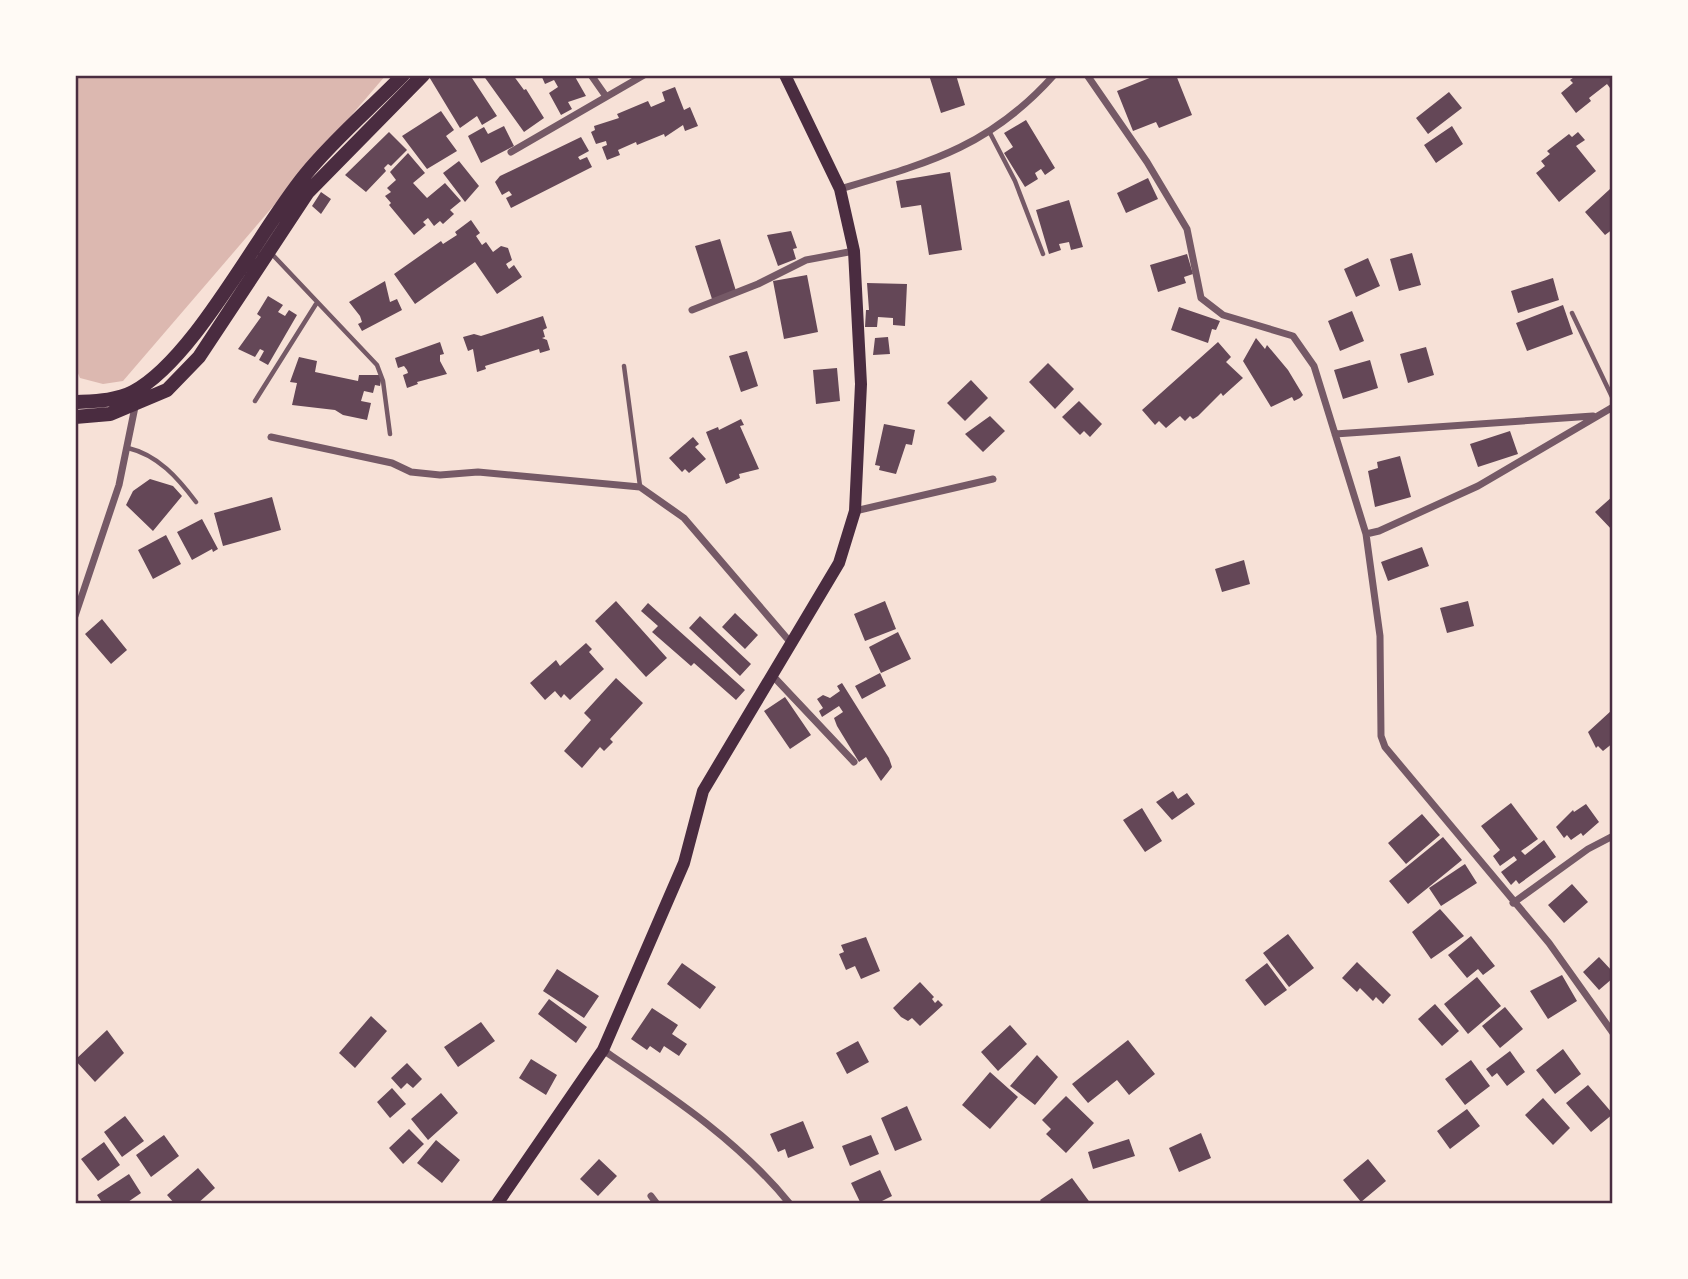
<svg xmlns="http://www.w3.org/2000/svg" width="1688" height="1279" font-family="'Varela Round',sans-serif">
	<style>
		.water { fill: #dcb8b0 }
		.building { fill: #644757 }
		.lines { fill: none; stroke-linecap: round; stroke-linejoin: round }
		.service { stroke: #755966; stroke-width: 4.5 }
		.minor { stroke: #755966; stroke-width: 7 }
		.secondary { stroke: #4a2c40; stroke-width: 12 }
		.primary { stroke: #4a2c40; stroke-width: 14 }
		.neatline { fill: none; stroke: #4a2c40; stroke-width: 2.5 }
	</style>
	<rect width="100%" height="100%" fill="#f7e1d7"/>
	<path class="water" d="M75,75H386L123,381L103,384L80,378L75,366Z"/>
	<path class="building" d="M428,75H470L497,116L482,125L477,116L460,128Z
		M483,75H513L524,90L526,89L544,118L524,132Z
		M541,75H574L586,96L568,102L572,109L561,115L549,93L558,87L554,80L545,84Z
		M929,75H956L965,105L941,113Z
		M1157,75H1176L1192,115L1159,128L1156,122L1133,131L1117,91Z
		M1577,75H1613V92L1607,84L1589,98L1591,101L1576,113L1561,93L1573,83L1570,80Z
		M675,87L684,110L690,107L698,126L685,131L683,125L665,137L664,134L637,145L636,142L618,150L620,155L607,160L602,147L607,145L606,141L596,144L591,132L595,130L594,126L619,118L617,114L648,101L651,107L665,101L662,92Z
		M1449,92L1462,108L1428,134L1416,118Z
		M441,111L454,130L446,136L457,151L427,169L402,136Z
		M1026,120L1055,168L1045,175L1041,169L1035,173L1038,179L1025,187L1004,153L1013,147L1004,133Z
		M504,126L514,146L481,163L468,136L484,127L488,134Z
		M1452,126L1463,144L1436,163L1424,145Z
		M389,132L407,150L391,166L388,164L384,168L386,171L366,192L345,175Z
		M1578,132L1585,140L1576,146L1596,171L1559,202L1536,173L1545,166L1541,161L1550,154L1547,151L1569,134L1572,137Z
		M581,137L589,151L578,157L580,160L587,157L592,167L511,208L506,198L512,195L509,191L502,195L495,182L500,176Z
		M408,153L425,173L413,183L427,198L445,183L461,201L450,210L454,214L443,224L440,221L434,226L428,218L423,222L426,225L414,235L389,205L391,203L385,196L391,192L387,188L396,180L390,172Z
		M459,161L479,186L465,202L443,173Z
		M950,172L962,250L929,255L921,205L901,208L896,181Z
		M1148,178L1158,199L1126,213L1117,193Z
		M1610,189L1613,229L1605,235L1585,212Z
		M321,192L331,199L321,214L312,206Z
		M1069,200L1083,247L1071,250L1069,242L1059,244L1061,250L1049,254L1036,210Z
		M471,220L480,233L476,236L482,245L486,242L493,252L501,246L508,248L512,260L506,264L509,269L514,265L522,277L497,294L475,262L415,304L394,274L441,241L443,244L457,235L455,232Z
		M791,231L797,248L793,249L796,259L778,266L767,235Z
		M720,239L736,291L712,299L695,246Z
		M1412,253L1421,285L1399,291L1390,259Z
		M1187,254L1193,274L1184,277L1186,283L1158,292L1150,265Z
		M1368,258L1380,286L1356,297L1344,269Z
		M807,275L818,332L784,339L773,281Z
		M1553,278L1559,300L1518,313L1511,291Z
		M385,281L390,302L397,299L402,310L362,331L358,324L362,322L360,316L349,302Z
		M867,283L907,284L905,326L893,325V318L878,317L877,327H865L866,310H869Z
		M268,296L283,305L278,312L285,316L289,310L297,315L268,365L259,360L264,351L260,349L255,357L238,349L261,317L257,314Z
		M1563,305L1573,334L1527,351L1516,323Z
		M1179,307L1220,321L1216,330L1212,329L1208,343L1171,330Z
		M1352,311L1364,341L1340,351L1328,321Z
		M543,316L547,328L543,330L545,337L542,338L547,340L550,350L540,353L539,349L485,366L486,369L477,372L473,349L468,351L463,337L474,334L481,336Z
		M888,337L890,354L873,355L875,338Z
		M1256,338L1265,349L1267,345L1288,370L1303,395L1300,398L1294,401L1292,397L1271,407L1243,361Z
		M440,342L444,354L440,355V361L447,374L417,382L418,384L407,388L403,375L408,373L407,370L404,366L398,368L395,358Z
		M1218,342L1231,357L1226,362L1243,378L1223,396L1221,393L1198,416L1193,419L1190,416L1185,421L1180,416L1166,428L1159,421L1155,425L1142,410Z
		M1426,347L1434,375L1408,383L1400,354Z
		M747,351L758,386L741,392L729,356Z
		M299,357L317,361L315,372L358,381L359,375H382L380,386L375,385L373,393L364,391L361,401L371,403L367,420L343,415L335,410L292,405L297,383L290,382Z
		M1370,360L1378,388L1343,399L1334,370Z
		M1048,363L1074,389L1055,409L1029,382Z
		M837,368L840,401L816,404L813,370Z
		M971,380L988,398L965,421L947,403Z
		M1079,401L1102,424L1090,437L1084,431L1080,435L1062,417Z
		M990,416L1005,431L983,452L965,434Z
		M741,419L744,425L740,426L759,469L739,474L740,478L726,484L706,432L718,427L719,430Z
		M884,424L915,430L912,445L906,444L896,474L879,470L880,466L875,465Z
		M1510,431L1518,454L1478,467L1470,444Z
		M693,437L699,444L695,447L706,459L689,473L685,469L682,472L669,458Z
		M1400,456L1411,497L1375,507L1368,471L1378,468L1377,462Z
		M150,479L173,486L182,496L153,531L126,505L133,491Z
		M1613,496V531L1595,512Z
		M272,497L281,530L223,546L214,513Z
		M202,519L218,549L213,552L212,549L192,560L177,532Z
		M166,535L181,564L153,579L138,550Z
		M1422,547L1429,566L1388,581L1381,562Z
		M1244,560L1250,584L1222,592L1215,569Z
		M616,601L667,658L646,677L595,621Z
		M885,601L896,629L865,641L854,614Z
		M1468,601L1474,626L1447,633L1440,608Z
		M648,603L745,690L736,700L694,663L691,666L652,632L658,626L641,611Z
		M735,613L758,635L745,649L722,627Z
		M700,616L751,664L740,676L689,628Z
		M102,619L127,650L111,664L85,634Z
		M898,632L911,659L881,673L869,647Z
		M586,643L592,649L589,652L604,669L570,700L564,694L561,698L555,691L545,700L530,683L556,660L560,666Z
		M880,673L886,686L862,699L855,686Z
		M616,678L643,703L610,739L613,742L604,751L600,747L582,768L564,751L591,720L584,713Z
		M842,683L889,758L892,767L881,781L866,757L859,762L837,726L834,718L843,712L839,706L822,717L819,711L823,708L817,699L823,695L830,698L840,691L837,686Z
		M785,697L811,735L790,749L764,711Z
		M1612,710L1613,743L1603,751L1598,746L1596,748L1588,732Z
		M1173,791L1178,799L1187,793L1195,804L1172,820L1156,802Z
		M1511,803L1538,839L1521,851L1525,855L1544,840L1556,857L1519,884L1516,880L1511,885L1501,872L1517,860L1514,856L1500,866L1493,856L1500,850L1481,826Z
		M1586,804L1599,822L1583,836L1581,833L1571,840L1567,835L1564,838L1556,827L1573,810L1574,812Z
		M1142,808L1162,841L1145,852L1123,820Z
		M1422,814L1440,835L1406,864L1388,843Z
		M1443,837L1462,860L1408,904L1389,881Z
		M1465,864L1477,883L1441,906L1429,888Z
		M1572,884L1588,902L1564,923L1548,905Z
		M1440,909L1464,936L1431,959L1412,932Z
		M1288,934L1314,968L1289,987L1263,953Z
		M1471,936L1495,966L1483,975L1478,969L1467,978L1448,955Z
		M866,937L880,971L861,979L855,966L846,970L839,954L844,952L841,945Z
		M1599,957L1613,972V978L1599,990L1583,972Z
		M1357,962L1391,995L1383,1004L1376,997L1373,1001L1360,988L1357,992L1342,978Z
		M682,963L716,987L700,1009L667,984Z
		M1267,963L1287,990L1265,1006L1245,980Z
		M557,969L599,996L584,1018L543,991Z
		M1562,975L1577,1001L1548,1019L1530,991Z
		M1477,977L1501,1006L1468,1034L1444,1004Z
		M920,982L934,997L932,999L935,1003L938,1000L943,1005L920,1026L912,1018L908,1021L901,1017L893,1008Z
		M549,999L587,1027L576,1043L538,1014Z
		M1435,1004L1459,1031L1442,1046L1418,1019Z
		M1505,1007L1523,1029L1500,1048L1482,1026Z
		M652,1008L678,1025L672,1034L687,1044L679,1056L664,1046L660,1053L650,1046L647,1050L631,1039Z
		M371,1016L387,1031L355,1068L339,1053Z
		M481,1022L495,1041L458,1067L444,1047Z
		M1010,1025L1027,1044L998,1071L981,1052Z
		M107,1030L124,1053L95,1082L75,1060Z
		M1128,1040L1155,1074L1129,1095L1117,1080L1088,1103L1072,1084Z
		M858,1041L869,1062L847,1074L836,1053Z
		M1563,1049L1581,1074L1555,1094L1536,1070Z
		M1510,1051L1525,1072L1507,1086L1497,1073L1492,1077L1486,1069Z
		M1037,1055L1058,1077L1035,1105L1010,1086Z
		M531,1059L557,1075L546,1095L519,1078Z
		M1471,1060L1490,1086L1465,1105L1445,1079Z
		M407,1063L422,1079L413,1088L407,1083L401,1089L391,1078Z
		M990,1072L1018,1097L990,1129L962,1105Z
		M1588,1085L1613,1114L1591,1132L1566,1103Z
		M392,1088L406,1104L390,1118L377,1102Z
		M441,1093L458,1113L428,1140L411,1119Z
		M1066,1096L1094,1123L1066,1153L1046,1134L1051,1129L1042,1120Z
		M1543,1098L1570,1128L1553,1145L1525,1115Z
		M907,1106L922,1140L895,1151L881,1118Z
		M1467,1109L1480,1126L1450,1149L1437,1131Z
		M125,1116L144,1141L122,1157L104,1132Z
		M803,1121L814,1148L788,1158L785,1149L778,1152L770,1134Z
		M409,1129L424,1144L403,1164L389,1148Z
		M1201,1133L1211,1158L1179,1172L1169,1148Z
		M164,1135L179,1156L151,1177L136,1155Z
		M871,1135L879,1154L850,1166L842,1146Z
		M1129,1139L1135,1156L1093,1169L1088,1152Z
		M436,1140L460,1160L442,1183L417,1163Z
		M104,1142L120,1165L98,1181L81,1159Z
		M599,1159L617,1176L598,1196L580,1179Z
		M1368,1159L1386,1181L1361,1202L1343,1180Z
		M198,1168L215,1188L197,1204H175L167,1195Z
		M880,1170L892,1196L876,1204H861L851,1183Z
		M129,1174L141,1193L125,1204H103L97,1195Z
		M1072,1178L1091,1204H1043L1040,1200Z"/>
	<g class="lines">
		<path class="service" d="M989,131L1015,181L1043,254
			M270,252L377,365L383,381L390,434
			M1572,313L1613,399
			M624,366L640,486
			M255,401L316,304
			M128,448C158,455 178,478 196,502"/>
		<path class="minor" d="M591,75L605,95
			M1087,75L1147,162L1187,229L1201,298L1223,315L1293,336L1314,366L1366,534L1379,531L1478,486L1613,407
			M511,152L644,75
			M840,189C928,163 990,147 1054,75
			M692,310L758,284L806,260L854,251
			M1335,434L1593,416
			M271,437L392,463L411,472L440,475L478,472L640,487L684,518L791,643
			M855,511L993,479
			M1366,534L1380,636L1381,736L1385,747L1549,943L1613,1033
			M75,616L119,485L136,402
			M772,675L854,762
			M1513,903L1588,849L1613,836
			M603,1050C671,1096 738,1140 790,1204
			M651,1196L657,1204"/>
		<path class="secondary" d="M497,1204L603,1050L684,863L703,791L839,563L855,511L861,384L854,251L840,189L785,75"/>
		<path class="primary" d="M75,402C94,401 116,401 133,392C195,359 258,232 305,175C334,139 371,108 403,75
			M75,417L110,414L167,390L199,357L308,192L423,75"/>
	</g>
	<rect width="1688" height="1279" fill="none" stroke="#fffaf5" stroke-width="154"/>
	<rect x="77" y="77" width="1534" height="1125" class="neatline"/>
</svg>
